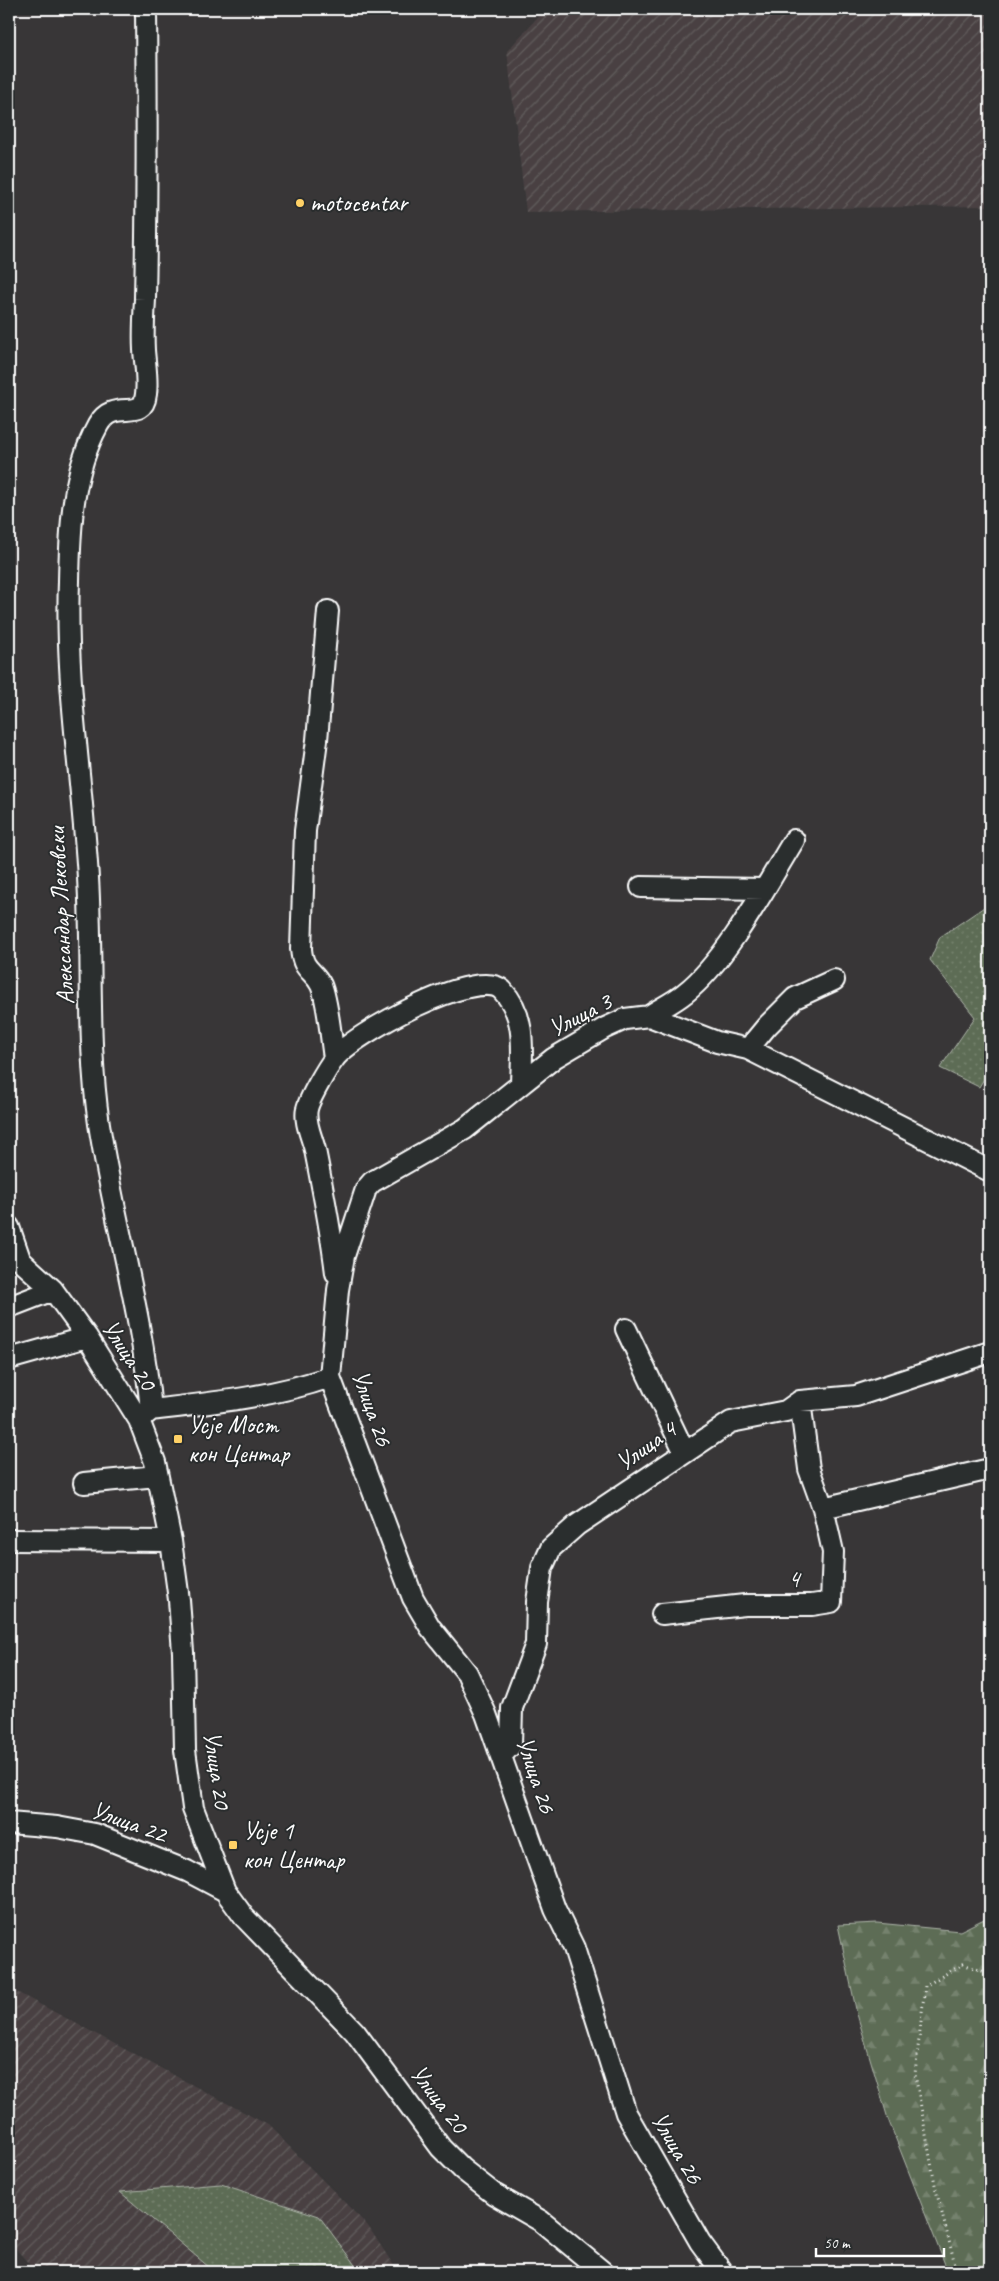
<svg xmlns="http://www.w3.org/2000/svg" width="999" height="2281" font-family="Caveat,sans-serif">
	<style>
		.industrial { fill: url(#industrial-furrows) }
		.grass { fill: url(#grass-dots); stroke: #aeb6aa }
		.forest { fill: url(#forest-firs); stroke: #aeb6aa }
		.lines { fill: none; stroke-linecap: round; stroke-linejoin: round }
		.minor-casing { stroke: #fff; stroke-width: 24 }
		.path { stroke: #fff; stroke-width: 3; stroke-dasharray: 1 4; stroke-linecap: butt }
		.minor { stroke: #2a2d2e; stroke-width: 20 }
		.poi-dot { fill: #ffd166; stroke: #2a2d2e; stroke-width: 2 }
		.labels { text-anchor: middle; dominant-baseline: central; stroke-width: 4; stroke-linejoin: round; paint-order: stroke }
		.poi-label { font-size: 25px; fill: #fff; stroke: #2a2d2e; text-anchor: start }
		.street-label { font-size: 25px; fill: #fff; stroke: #2a2d2e }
	</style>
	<defs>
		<pattern id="industrial-furrows" width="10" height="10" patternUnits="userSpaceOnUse" patternTransform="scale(1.25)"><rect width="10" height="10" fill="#484142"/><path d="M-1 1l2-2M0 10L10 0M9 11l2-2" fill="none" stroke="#635e5e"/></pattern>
		<pattern id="grass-dots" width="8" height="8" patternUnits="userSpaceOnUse" patternTransform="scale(1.25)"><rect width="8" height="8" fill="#5d6c55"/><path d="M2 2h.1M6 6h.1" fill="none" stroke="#75826e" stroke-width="1.8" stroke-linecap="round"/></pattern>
		<pattern id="forest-firs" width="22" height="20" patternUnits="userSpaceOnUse" patternTransform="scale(1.25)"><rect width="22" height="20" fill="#5d6c55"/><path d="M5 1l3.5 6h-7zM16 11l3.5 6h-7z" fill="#75826e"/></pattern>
	</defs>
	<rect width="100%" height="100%" fill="#383637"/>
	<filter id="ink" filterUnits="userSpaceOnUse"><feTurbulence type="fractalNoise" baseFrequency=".02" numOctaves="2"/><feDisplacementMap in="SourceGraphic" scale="10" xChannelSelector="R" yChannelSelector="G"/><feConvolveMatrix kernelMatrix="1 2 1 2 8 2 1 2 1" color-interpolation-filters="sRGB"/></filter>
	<g filter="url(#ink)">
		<path class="industrial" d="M545,9H990V206L526,212L507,51Z
			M9,1988L268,2125L368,2226L398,2272H36L9,2241Z"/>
		<path class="grass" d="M990,903V1069L979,1087L940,1068L975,1017L930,960L940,937Z
			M221,2184L319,2216L360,2272H212L210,2268L120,2192Z"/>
		<path class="forest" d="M990,1916V2272H948L888,2119L857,2014L838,1925L877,1923L960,1931Z"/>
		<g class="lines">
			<defs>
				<path id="minor" d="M328,611L317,740L305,831L301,949C303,972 313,969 321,985C328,1001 331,1039 334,1058
					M641,887L764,889
					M649,1016C661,1008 674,1002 685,993C726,961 766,886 794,840
					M748,1049L767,1026L795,998L834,980
					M9,1227L20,1259
					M9,1250L53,1290L87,1337L139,1420L155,1462L171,1541L179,1600L183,1652L185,1750L193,1808L225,1891L244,1917L355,2032L441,2148L462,2169L494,2194L541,2221L603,2272
					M336,1273C331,1231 323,1190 315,1150C312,1137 304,1122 307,1109C309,1099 327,1068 334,1059C351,1035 477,966 502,990C527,1016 522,1051 521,1083
					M9,1307L53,1290
					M626,1329L684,1451
					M9,1359L87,1337
					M151,1410C211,1403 273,1397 330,1377
					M139,1420L151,1410C142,1313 114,1220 99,1124C87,1043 93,960 88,878C82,778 65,680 69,581C70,527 72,473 98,425C114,396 143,424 146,394C148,380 145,364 144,350C143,333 144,316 145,299C147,203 147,106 146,9
					M84,1483L157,1476
					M823,1508L990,1469
					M9,1540L171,1541
					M662,1614L745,1605H812L831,1602L833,1552L823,1508L809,1469L800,1401
					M502,1755L511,1745L512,1708L536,1644L537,1602L542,1568L551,1548L577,1525L731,1422L786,1411L800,1401L856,1396L990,1352
					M9,1823L57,1827L95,1834L187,1871L225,1891
					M722,2272L700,2242L626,2113L574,1948L555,1909L486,1714L467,1673L430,1627L413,1598L330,1377L338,1290L344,1256L366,1189L372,1182L465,1129L554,1058L605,1028L625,1019L649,1016L717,1042L748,1049L990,1171"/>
			</defs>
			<use href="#minor" class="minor-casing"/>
			<path class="path" d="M957,2272L936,2190L915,2074L925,1986L963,1964L990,1974"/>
			<use href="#minor" class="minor"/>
		</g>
	</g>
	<g class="poi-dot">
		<circle cx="300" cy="203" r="5"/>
		<rect x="173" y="1434" width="10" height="10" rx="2.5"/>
		<rect x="228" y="1840" width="10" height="10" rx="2.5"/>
	</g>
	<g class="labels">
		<g class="poi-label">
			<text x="310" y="203">motocentar</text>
			<text x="188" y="1425">Усје Мост<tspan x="188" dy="29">кон Центар</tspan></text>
			<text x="243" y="1831">Усје 1<tspan x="243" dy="29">кон Центар</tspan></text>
		</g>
		<g class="street-label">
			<text transform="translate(61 916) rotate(-93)">Александар Лековски</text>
			<text transform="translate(580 1015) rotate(-27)">Улица 3</text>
			<text transform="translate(129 1355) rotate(57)">Улица 20</text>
			<text transform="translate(372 1408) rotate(71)">Улица 26</text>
			<text transform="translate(646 1446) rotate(-35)">Улица 4</text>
			<text x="794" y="1579">4</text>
			<text transform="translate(217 1770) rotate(82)">Улица 20</text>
			<text transform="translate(536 1775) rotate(72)">Улица 26</text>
			<text transform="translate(129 1822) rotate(20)">Улица 22</text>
			<text transform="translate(439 2099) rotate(53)">Улица 20</text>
			<text transform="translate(677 2148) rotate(60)">Улица 26</text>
		</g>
	</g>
	<rect width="999" height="2281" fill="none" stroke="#2a2d2e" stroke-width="30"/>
	<rect x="15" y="15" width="969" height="2251" fill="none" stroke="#fff" stroke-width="2" filter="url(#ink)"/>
	<path d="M816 2248v8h128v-8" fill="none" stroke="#ffffff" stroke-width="2.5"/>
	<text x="824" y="2248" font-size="15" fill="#ffffff" stroke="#2a2d2e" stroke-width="4" paint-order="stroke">50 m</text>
</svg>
